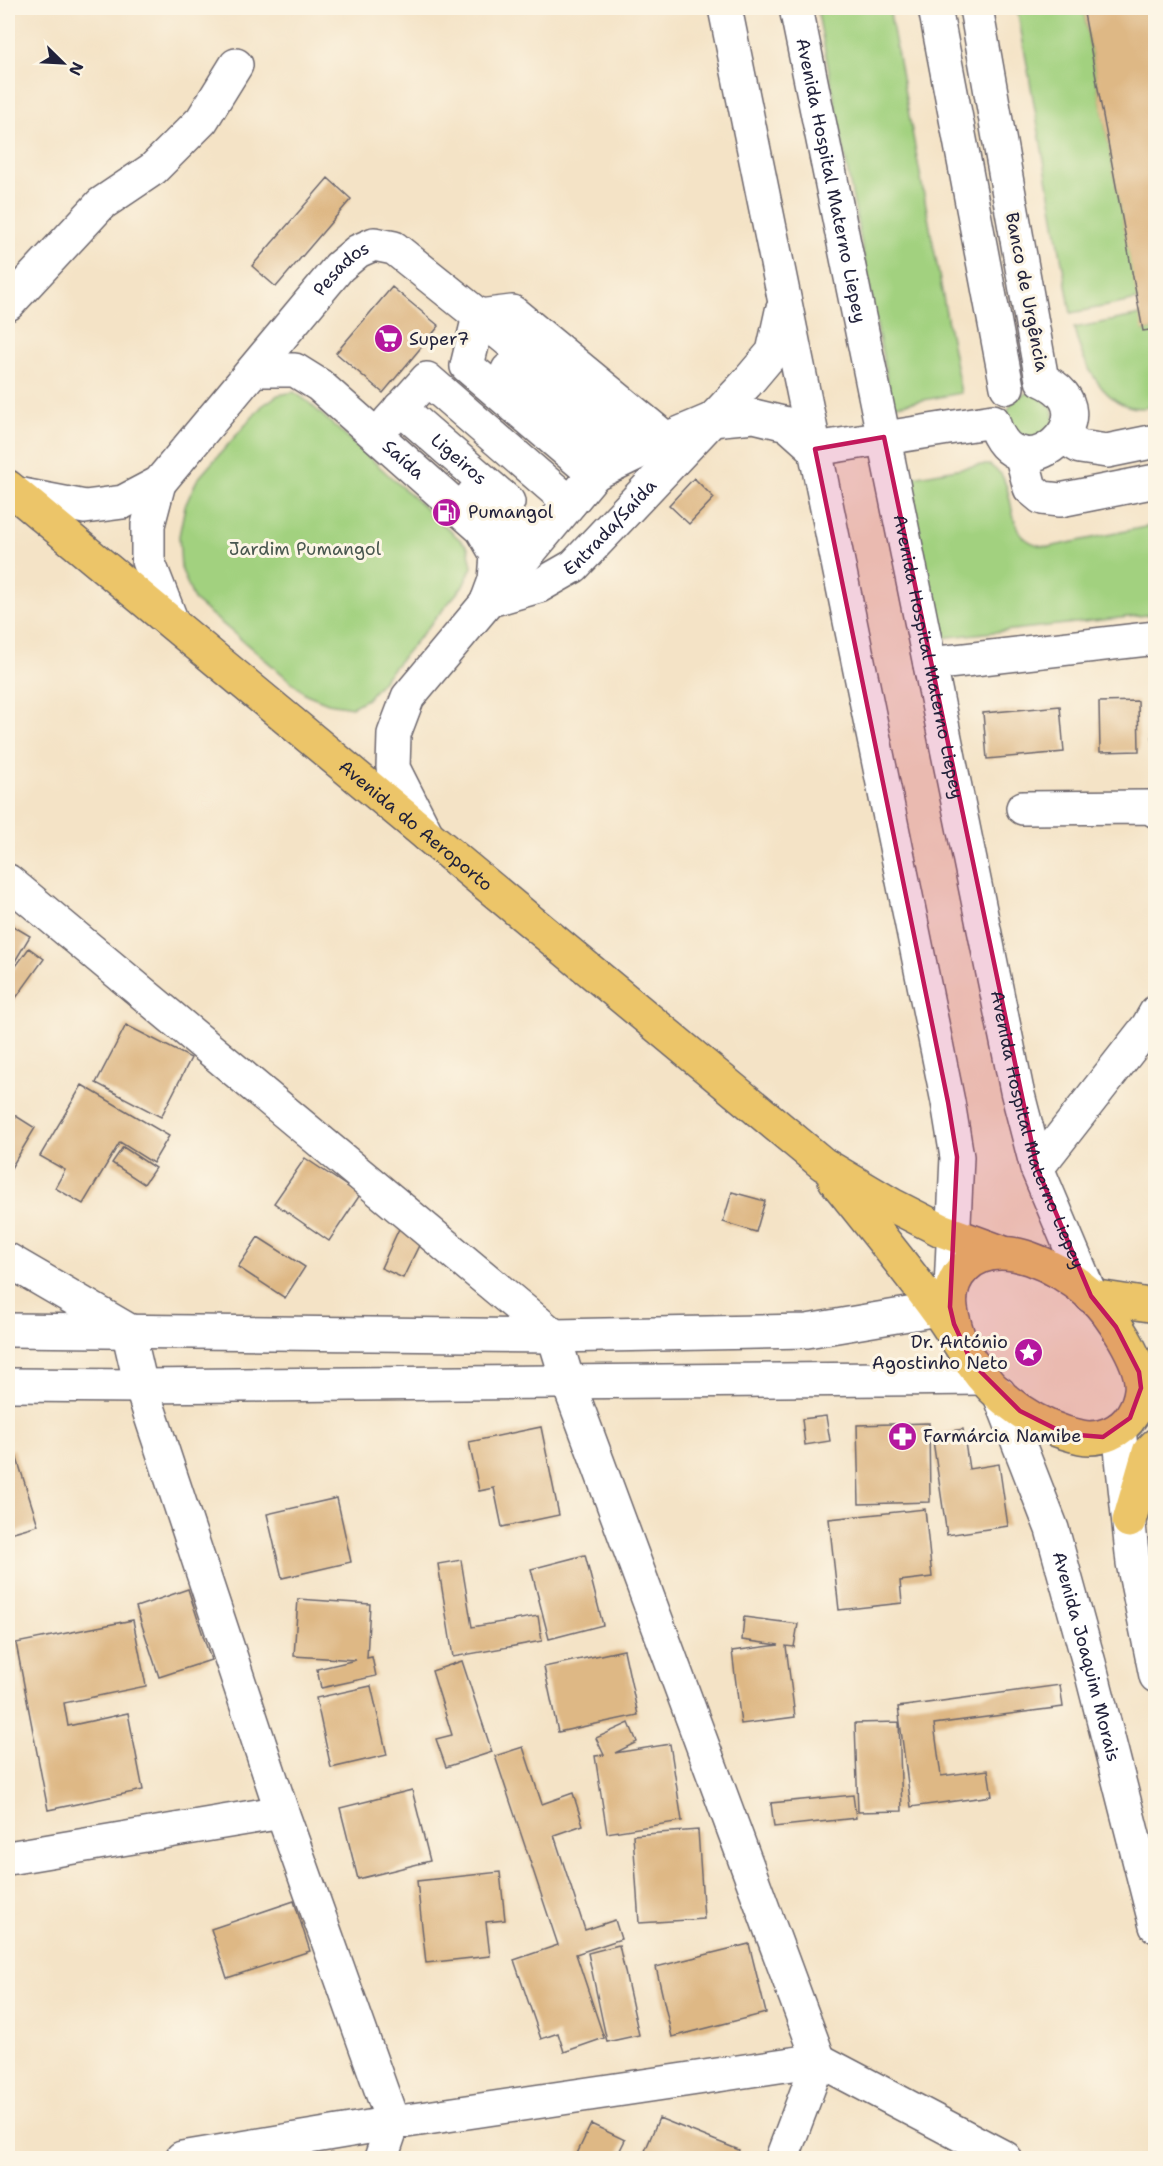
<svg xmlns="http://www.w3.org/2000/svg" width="1163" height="2166" font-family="'Shantell Sans',sans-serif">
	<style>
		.green { fill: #a2d17f; stroke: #627a5d; stroke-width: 1.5 }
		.building { fill: #deb885 }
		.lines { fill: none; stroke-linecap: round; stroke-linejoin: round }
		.minor-casing { stroke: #6c666c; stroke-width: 36 }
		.major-casing { stroke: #6c666c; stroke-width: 36 }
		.minor { stroke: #fff; stroke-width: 33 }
		.major { stroke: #ecc569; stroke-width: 33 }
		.marked { fill: #c2185b; fill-opacity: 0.2; stroke: #c2185b; stroke-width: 4.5; stroke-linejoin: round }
		.labels { text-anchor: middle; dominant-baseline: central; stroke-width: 6; stroke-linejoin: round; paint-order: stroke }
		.street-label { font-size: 18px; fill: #22223b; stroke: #fcf5e5 }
		.poi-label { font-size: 18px; fill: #22223b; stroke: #fcf5e5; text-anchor: start }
		.park-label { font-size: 18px; fill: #48574f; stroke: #fcf5e5 }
	</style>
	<rect width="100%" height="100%" fill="#fcf5e5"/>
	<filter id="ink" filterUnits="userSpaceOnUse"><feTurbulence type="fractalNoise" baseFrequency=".0167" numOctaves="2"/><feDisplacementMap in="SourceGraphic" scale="12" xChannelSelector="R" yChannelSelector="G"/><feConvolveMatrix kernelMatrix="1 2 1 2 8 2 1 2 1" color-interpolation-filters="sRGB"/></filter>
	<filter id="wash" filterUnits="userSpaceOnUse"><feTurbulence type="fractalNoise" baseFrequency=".008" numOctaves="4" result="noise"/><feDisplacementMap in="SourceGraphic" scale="24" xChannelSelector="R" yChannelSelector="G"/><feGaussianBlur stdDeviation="1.35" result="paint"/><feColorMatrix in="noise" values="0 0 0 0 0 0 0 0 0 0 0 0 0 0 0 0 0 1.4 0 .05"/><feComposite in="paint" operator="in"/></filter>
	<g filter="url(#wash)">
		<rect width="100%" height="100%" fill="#f4e3c6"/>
		<path class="green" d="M817,8H889L961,393L892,406Z
			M1017,8H1083L1138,300L1071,313Z
			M1141,315L1144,331L1155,329V405C1151,406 1146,408 1142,408C1103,409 1081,359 1074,328Z
			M294,392L307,401L468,547L472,567L463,586L367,699L352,707L328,703L306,694L194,600L181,568L179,536L185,506L197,480L262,406L278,395Z
			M1027,393H1035L1052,407L1054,422L1039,440L1016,436L1007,414C1010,403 1016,396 1027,393Z
			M979,465H990C993,468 998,471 1001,474C1019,503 1002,542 1049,547L1155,525V614L940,638L907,478Z"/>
		<g id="blocks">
			<path class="building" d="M1083,8H1156V329L1143,331Z
				M328,178L351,199L276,287L252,266Z
				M392,287L439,326L383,393L336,353Z
				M694,478L714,498L689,524L669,505Z
				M1156,690V759H1154L1149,691Z
				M1138,701L1139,751L1100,752L1099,702Z
				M1060,706L1064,752L987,759L983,713Z
				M8,923L30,936L8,973Z
				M29,948L44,959L8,1009V977Z
				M126,1025L191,1058L161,1117L96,1083Z
				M82,1085L169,1136L153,1163L120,1142L83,1204L55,1188L65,1170L40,1156Z
				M8,1111L35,1128L8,1173Z
				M123,1147L155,1168L144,1184L112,1163Z
				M305,1158L360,1195L329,1241L274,1203Z
				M732,1192L765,1201L756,1232L723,1222Z
				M403,1220L426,1231L403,1278L381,1268Z
				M258,1237L305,1267L285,1298L238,1267Z
				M826,1416L830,1441L805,1445L802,1419Z
				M929,1423L930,1502L859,1504L857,1425Z
				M541,1427L559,1515L502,1527L494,1488L479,1491L469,1442Z
				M963,1429L969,1469L999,1464L1008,1526L947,1535L932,1434Z
				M14,1449L38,1525L10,1533L8,1526V1451Z
				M337,1498L351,1562L282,1578L267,1514Z
				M925,1509L932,1577L900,1581L902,1603L839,1610L829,1519Z
				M585,1555L603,1625L549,1639L531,1569Z
				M461,1560L472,1627L538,1616L542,1641L453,1657L438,1564Z
				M188,1589L211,1660L159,1677L136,1607Z
				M298,1599L370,1604L367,1658L372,1657L376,1676L321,1688L317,1669L356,1660L294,1656Z
				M744,1617L798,1624L794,1647L786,1646L795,1717L741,1724L732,1651L779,1645L742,1640Z
				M133,1620L146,1686L64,1703L68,1726L128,1713L143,1790L48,1810L16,1643Z
				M624,1650L638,1715L558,1732L544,1667Z
				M462,1661L492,1752L446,1767L436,1739L452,1735L432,1671Z
				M1060,1685L1063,1707L934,1724L941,1776L988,1770L992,1796L911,1807L898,1707Z
				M371,1686L387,1755L331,1768L316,1698Z
				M899,1722L902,1811L858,1812L855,1723Z
				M629,1723L637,1742L615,1753L670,1744L682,1821L607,1833L595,1756L604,1755L596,1738Z
				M523,1747L542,1804L573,1793L583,1825L554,1835L585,1930L615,1920L621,1939L576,1954L604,2038L564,2052L558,2033L541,2039L514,1960L558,1945L495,1756Z
				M412,1790L430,1861L358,1879L340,1808Z
				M853,1795L856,1818L774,1827L771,1803Z
				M698,1830L704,1919L639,1923L633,1835Z
				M500,1872L505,1920L486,1922L490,1956L426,1963L417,1881Z
				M294,1901L310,1951L227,1978L211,1929Z
				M749,1944L766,2013L672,2037L656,1967Z
				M619,1945L639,2035L607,2042L588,1953Z
				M659,2118L739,2150L736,2158H642Z
				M591,2124L625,2140L616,2158H575Z"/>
		</g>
	</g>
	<g filter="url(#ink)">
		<use href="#blocks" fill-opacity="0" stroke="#6c666c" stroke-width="1.5"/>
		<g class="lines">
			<defs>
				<g id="minor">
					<path d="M725,8L948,1102L957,1157L951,1289"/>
					<path id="s1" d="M796,8L1017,1091L1037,1168L1091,1296"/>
					<path d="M935,8L1007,387"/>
					<path d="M8,304L101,204L153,169L202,120L236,65"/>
					<path id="s2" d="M254,370H295L319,385L482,529L497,555L495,580L488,599"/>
					<path d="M508,370L610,455"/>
					<path id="s3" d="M400,408L508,502"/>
					<path d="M389,421L427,379L570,503"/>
					<path d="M1063,437L1080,447L1107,451L1156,441"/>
					<path d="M1021,453L1030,488L1042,498L1060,500L1156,481"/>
					<path d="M594,474L666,439L711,420L754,416L787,424L815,449L993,421C1016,503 1118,413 1042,380L976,8"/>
					<path d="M594,474L467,366L479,316L625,437"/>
					<path d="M159,483L148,525V561L172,622"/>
					<path id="s4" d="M17,494L85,507L123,502L159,483L339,267L358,251L374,244L394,248L479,316L512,312L666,439"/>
					<path d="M473,495L532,548"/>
					<path id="s5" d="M487,601L539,586L574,566L746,384L773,352L782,311"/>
					<path d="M930,664L1156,638"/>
					<path d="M1023,808L1150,807L1156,811"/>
					<path d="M427,835L393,768L394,734L408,697L607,459"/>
					<path d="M8,881L554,1336L568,1382L819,2060L782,2158"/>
					<path d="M1037,1168L1148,1026L1156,1012"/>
					<path d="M8,1260L128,1330L141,1386L282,1812L393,2123L381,2158"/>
					<path d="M8,1330L554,1336L807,1331L950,1307"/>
					<path d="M8,1385L141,1386L984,1378"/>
					<path id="s6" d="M999,1393L1052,1529L1089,1663L1156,1926"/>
					<path d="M1119,1429L1133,1563L1156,1676"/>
					<path d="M8,1858L282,1812"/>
					<path d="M182,2158L393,2123L819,2060L1005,2158"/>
				</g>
				<g id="major">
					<path id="s7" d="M8,487L823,1164L892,1205L941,1230L1001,1252"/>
					<path d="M835,1180C869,1223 904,1265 936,1309C949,1326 959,1344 971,1362C996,1399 1037,1428 1081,1437C1099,1441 1122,1432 1132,1415C1137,1407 1140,1399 1141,1390C1144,1363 1110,1312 1091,1295C1061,1269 1000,1233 965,1267C941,1290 952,1319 962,1347"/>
					<path d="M1091,1296L1156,1306"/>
					<path d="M1129,1521L1149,1452L1156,1445"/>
				</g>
			</defs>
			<use href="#minor" class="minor-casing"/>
			<use href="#major" class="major-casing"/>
			<use href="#minor" class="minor"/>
			<use href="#major" class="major"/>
		</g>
	</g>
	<path class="marked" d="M884,437L1037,1168L1091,1296L1116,1327L1139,1372L1141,1388L1130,1418L1103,1437L1066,1434L1020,1411L972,1363L954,1324L950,1307L957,1157L948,1102L815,449Z"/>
	<defs>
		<symbol id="supermarket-disc" viewBox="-11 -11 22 22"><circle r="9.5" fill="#b5179e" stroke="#fcf5e5"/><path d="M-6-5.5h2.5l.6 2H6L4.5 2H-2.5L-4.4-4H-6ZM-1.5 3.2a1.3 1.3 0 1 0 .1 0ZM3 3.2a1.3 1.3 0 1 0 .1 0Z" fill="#fff"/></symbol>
		<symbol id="fuel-disc" viewBox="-11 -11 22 22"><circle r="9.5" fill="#b5179e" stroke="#fcf5e5"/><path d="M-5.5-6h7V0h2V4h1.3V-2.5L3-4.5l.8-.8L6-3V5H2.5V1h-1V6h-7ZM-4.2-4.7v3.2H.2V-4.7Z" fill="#fff"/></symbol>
		<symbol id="sight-disc" viewBox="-11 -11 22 22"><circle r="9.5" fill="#b5179e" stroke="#fcf5e5"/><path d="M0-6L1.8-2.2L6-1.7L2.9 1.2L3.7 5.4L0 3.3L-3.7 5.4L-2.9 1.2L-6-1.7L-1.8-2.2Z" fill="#fff"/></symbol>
		<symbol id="pharmacy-disc" viewBox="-11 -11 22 22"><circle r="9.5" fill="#b5179e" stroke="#fcf5e5"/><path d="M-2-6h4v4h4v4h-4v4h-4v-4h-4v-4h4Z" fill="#fff"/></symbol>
	</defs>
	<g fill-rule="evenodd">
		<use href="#supermarket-disc" x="372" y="322" width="33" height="33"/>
		<use href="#fuel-disc" x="430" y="496" width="33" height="33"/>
		<use href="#sight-disc" x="1012" y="1336" width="33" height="33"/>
		<use href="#pharmacy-disc" x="886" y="1420" width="33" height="33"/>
	</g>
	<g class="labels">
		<g class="street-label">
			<text stroke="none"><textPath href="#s1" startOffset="176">Avenida Hospital Materno Liepey</textPath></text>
			<text stroke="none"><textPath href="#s4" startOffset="430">Pesados</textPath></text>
			<text transform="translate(1027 292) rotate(79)">Banco de Urgência</text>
			<text stroke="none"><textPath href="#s3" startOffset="78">Ligeiros</textPath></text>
			<text stroke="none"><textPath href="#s2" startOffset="182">Saída</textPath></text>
			<text stroke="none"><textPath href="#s5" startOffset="147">Entrada/Saída</textPath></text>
			<text stroke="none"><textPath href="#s1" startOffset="662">Avenida Hospital Materno Liepey</textPath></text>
			<text stroke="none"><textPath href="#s7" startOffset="530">Avenida do Aeroporto</textPath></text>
			<text stroke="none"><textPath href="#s1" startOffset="1148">Avenida Hospital Materno Liepey</textPath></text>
			<text stroke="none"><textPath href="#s6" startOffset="278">Avenida Joaquim Morais</textPath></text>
		</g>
		<g class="poi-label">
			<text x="409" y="339">Super7</text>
			<text x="468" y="512">Pumangol</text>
			<text x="1008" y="1342" text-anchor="end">Dr. António<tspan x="1008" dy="21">Agostinho Neto</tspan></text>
			<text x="923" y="1436">Farmárcia Namibe</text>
		</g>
		<g class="park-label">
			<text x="305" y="549">Jardim Pumangol</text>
		</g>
	</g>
	<rect width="1163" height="2166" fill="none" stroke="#fcf5e5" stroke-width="30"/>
	<g transform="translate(63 63) rotate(114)" stroke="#fcf5e5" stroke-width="4.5" paint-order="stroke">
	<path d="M0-4.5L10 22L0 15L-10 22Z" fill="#22223b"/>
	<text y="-9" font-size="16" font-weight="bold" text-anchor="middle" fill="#22223b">N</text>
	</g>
</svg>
